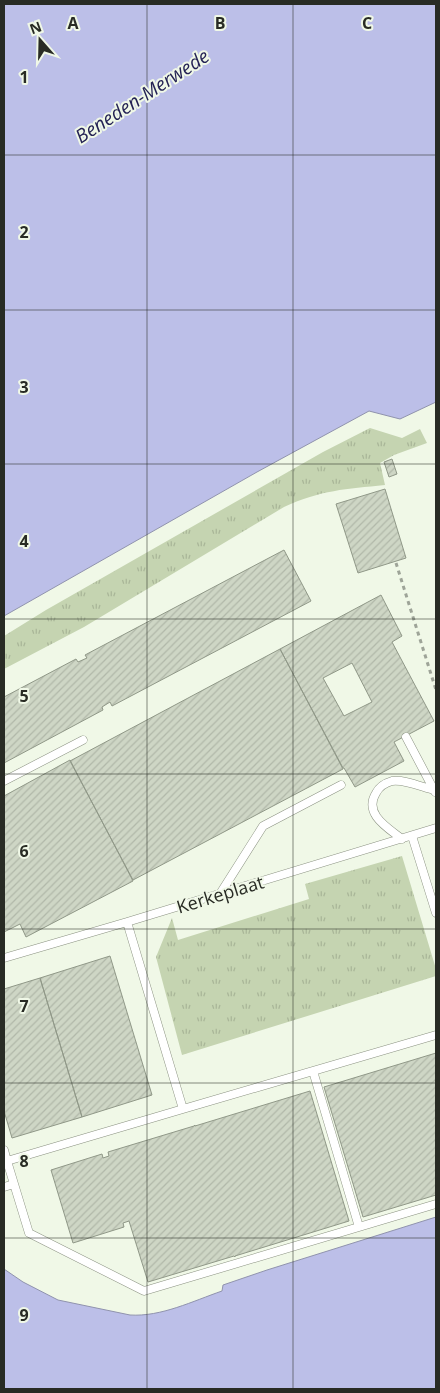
<svg xmlns="http://www.w3.org/2000/svg" width="440" height="1393" font-family="'Open Sans',sans-serif">
	<style>
		.grass { fill: url(#grass-tufts) }
		.water { fill: #bcbfe8; stroke: #9093ad }
		.building { fill: url(#building-hatch); stroke: #909888; fill-rule: evenodd }
		.lines { fill: none; stroke-linecap: round; stroke-linejoin: round }
		.service-casing { stroke: #8b9282; stroke-width: 9 }
		.path { stroke: #9ea498; stroke-width: 3; stroke-dasharray: 4 4; stroke-linecap: butt }
		.service { stroke: #fff; stroke-width: 8 }
		.grid { fill: none; stroke: #282b24; stroke-width: 1; stroke-opacity: 0.55 }
		.labels { text-anchor: middle; dominant-baseline: central; stroke-width: 4; stroke-linejoin: round; paint-order: stroke }
		.street-label { font-size: 18px; fill: #282b24; stroke: #f0f8e7 }
		.water-label { font-size: 19px; font-style: italic; fill: #242254; stroke: #f0f8e7 }
		.grid-label { font-size: 16px; text-anchor: middle; font-weight: bold; fill: #282b24; stroke: #f0f8e7; stroke-width: 4; stroke-linejoin: round; paint-order: stroke }
	</style>
	<defs>
		<pattern id="grass-tufts" width="24" height="20" patternUnits="userSpaceOnUse" patternTransform="scale(1.25)"><rect width="24" height="20" fill="#c5d4b1"/><path d="M3 7l-1-3M5 7V3M7 7l1-3M15 17l-1-3M17 17v-4M19 17l1-3" fill="none" stroke="#a9b698"/></pattern>
		<pattern id="building-hatch" width="6" height="6" patternUnits="userSpaceOnUse" patternTransform="scale(1.25)"><rect width="6" height="6" fill="#ced6c5"/><path d="M-1 1l2-2M0 6l6-6M5 7l2-2" fill="none" stroke="#b1b8a9"/></pattern>
	</defs>
	<rect width="100%" height="100%" fill="#f0f8e7"/>
	<path class="grass" d="M370,428L402,438L420,429L427,443L394,455L380,463L385,485C346,489 321,490 284,507L84,627L4,669V636L46,610L323,452Z
		M402,856L436,969V976L182,1055L156,957L172,918L178,940L309,899L305,884Z"/>
	<path class="water" d="M4,4H436V402L400,419L369,411L257,472L4,616Z
		M436,1217V1389H4V1269L23,1282L58,1300L130,1315C161,1317 193,1301 222,1291L223,1285L267,1270Z"/>
	<path class="building" d="M392,459L397,474L389,477L384,462Z
		M385,489L406,558L358,573L336,504Z
		M284,550L311,601L112,706L110,702L102,707L103,710L4,763V697L76,659L78,662L87,658L85,655Z
		M381,595L402,636L392,642L434,721L394,742L404,761L355,787L344,768H343L280,649ZM352,663L372,702L344,716L323,678Z
		M280,649L343,769L133,880L70,761Z
		M70,760L133,881L26,937L20,924L4,932V796Z
		M110,956L152,1095L82,1117L40,978Z
		M40,978L82,1117L12,1138L4,1111V989Z
		M436,1053V1195L363,1217L324,1087Z
		M310,1091L349,1221L235,1256V1257L234,1256L148,1282L129,1221L123,1223L124,1227L73,1243L51,1170L102,1154L103,1158L109,1156L108,1152L194,1126L195,1125V1126Z"/>
	<g class="lines">
		<defs>
			<path id="service" d="M406,737L435,792
				M4,781L83,740
				M412,836L436,913
				M402,839C388,828 363,814 376,793C379,787 385,783 392,781C404,779 422,787 434,790
				M220,894L263,826L341,785
				M127,922L183,1109L7,1161L29,1233L144,1291L436,1204
				M4,958L127,922L436,828
				M313,1071L359,1227
				M183,1109L436,1035
				M4,1150L7,1161
				M4,1187L14,1184"/>
		</defs>
		<use href="#service" class="service-casing"/>
		<path class="path" d="M396,563L436,690"/>
		<use href="#service" class="service"/>
	</g>
	<path class="grid" d="M147,4V1389M293,4V1389M4,155H436M4,310H436M4,464H436M4,619H436M4,774H436M4,929H436M4,1083H436M4,1238H436"/>
	<g class="labels">
		<g class="street-label">
			<text transform="translate(220 894) rotate(-17)">Kerkeplaat</text>
		</g>
		<g class="water-label">
			<text transform="translate(142 96) rotate(-33)">Beneden-Merwede</text>
		</g>
	</g>
	<g class="grid-label">
		<text x="73" y="29">A</text>
		<text x="220" y="29">B</text>
		<text x="367" y="29">C</text>
		<text x="24" y="83">1</text>
		<text x="24" y="238">2</text>
		<text x="24" y="393">3</text>
		<text x="24" y="547">4</text>
		<text x="24" y="702">5</text>
		<text x="24" y="857">6</text>
		<text x="24" y="1012">7</text>
		<text x="24" y="1167">8</text>
		<text x="24" y="1321">9</text>
	</g>
	<rect width="440" height="1393" fill="none" stroke="#282b24" stroke-width="10"/>
	<g transform="translate(40 40) rotate(340)" stroke="#f0f8e7" stroke-width="4" paint-order="stroke">
	<path d="M0-4L9 19L0 12L-9 19Z" fill="#282b24"/>
	<text y="-8" font-size="14" font-weight="bold" text-anchor="middle" fill="#282b24">N</text>
	</g>
</svg>
